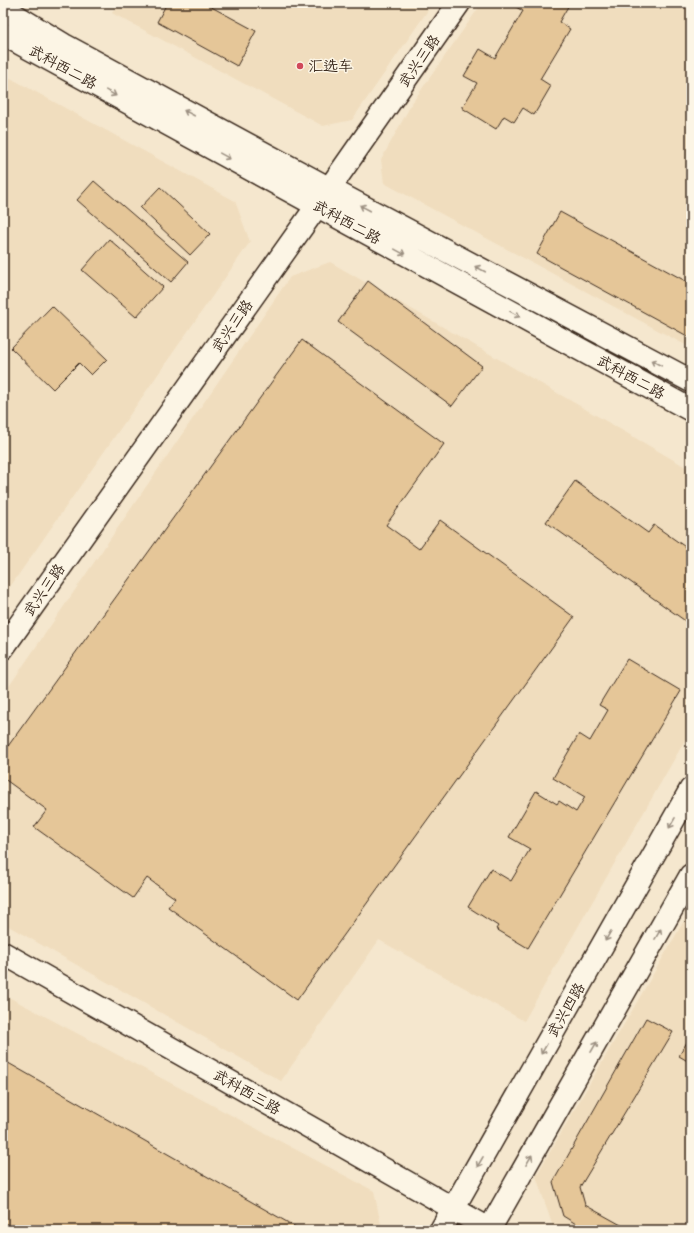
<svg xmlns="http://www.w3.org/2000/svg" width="694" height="1233" font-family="'Shantell Sans','LXGW WenKai TC',sans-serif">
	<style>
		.built { fill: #f0ddbe }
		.building { fill: #e5c698; stroke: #3b2a1e }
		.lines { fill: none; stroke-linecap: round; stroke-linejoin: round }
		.minor-casing { stroke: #3b2a1e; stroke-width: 25 }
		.major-casing { stroke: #3b2a1e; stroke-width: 25 }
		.minor { stroke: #fcf5e5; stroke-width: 22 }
		.major { stroke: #fcf5e5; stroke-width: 22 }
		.oneway { stroke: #9c9082 }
		.poi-dot { fill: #d1495b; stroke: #fcf5e5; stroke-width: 1.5 }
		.labels { text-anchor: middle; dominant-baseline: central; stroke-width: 3; stroke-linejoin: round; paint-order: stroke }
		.street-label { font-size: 15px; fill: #3b2a1e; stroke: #fcf5e5 }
		.poi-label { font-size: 15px; fill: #3b2a1e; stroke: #fcf5e5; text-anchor: start }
	</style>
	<rect width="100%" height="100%" fill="#f5e7ce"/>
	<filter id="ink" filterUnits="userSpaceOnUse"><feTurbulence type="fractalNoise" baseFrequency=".025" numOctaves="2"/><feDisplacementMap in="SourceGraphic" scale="8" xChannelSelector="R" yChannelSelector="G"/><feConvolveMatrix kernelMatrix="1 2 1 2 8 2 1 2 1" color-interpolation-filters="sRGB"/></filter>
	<g filter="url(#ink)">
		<path class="built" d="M118,3H433L352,120L323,126L112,13Z
			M482,3H691V348L384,183L381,160L412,103Z
			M3,74L235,201L250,242L3,597Z
			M330,262L691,470V730L524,1021L379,940L281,1081L3,923V695L290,277Z
			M691,909V1230H554L536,1176Z
			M3,994L374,1191L382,1230H3Z"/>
		<path class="building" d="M167,3H204L256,31L237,66L157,22Z
			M251,3H262L259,7Z
			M509,3H570L559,22L570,29L540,79L551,86L534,115L523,108L514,122L504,116L496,129L462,108L477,83L464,76L480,49L495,58L523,11Z
			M94,181L188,262L171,282L77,200Z
			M160,187L210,234L190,255L140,208Z
			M560,212L691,284V338L537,254Z
			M109,239L163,287L136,317L82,270Z
			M368,281L482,366L452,406L338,322Z
			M52,306L107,359L91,375L79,363L53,389L11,348Z
			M302,340L444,444L386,525L419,549L440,520L574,617L297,1000L168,907L175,898L147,878L133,898L34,827L47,810L3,778V753Z
			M575,481L648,533L654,525L691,551L690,558L691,559V625L546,522Z
			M627,659L681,691L528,948L496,929L498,926L468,907L491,869L511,881L530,849L509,837L536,791L557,804L559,801L576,812L585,797L553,778L579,734L590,741L608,710L599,705Z
			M646,1018L673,1032L580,1187L585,1205L630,1230H586L563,1216L553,1182Z
			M691,1035V1063L679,1056Z
			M3,1060L301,1230H4Z"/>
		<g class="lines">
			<defs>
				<path id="minor" d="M3,8L64,45L330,189L691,381
					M3,34L691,410
					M3,648L317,206L459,3
					M3,953L491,1230"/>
				<path id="major" d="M441,1230L691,789
					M489,1230L691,875"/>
			</defs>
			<use href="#minor" class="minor-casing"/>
			<use href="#major" class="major-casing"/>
			<use href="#minor" class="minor"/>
			<use href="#major" class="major"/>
		</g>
		<defs><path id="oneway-shaft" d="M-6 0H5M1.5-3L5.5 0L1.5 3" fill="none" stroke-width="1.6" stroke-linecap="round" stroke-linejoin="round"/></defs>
		<g class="oneway">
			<use href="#oneway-shaft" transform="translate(111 93) rotate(29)"/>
			<use href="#oneway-shaft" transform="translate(189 113) rotate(-152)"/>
			<use href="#oneway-shaft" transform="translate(225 156) rotate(29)"/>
			<use href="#oneway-shaft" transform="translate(365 208) rotate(-152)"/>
			<use href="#oneway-shaft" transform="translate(400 252) rotate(29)"/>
			<use href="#oneway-shaft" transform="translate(480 269) rotate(-152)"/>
			<use href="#oneway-shaft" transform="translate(515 314) rotate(29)"/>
			<use href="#oneway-shaft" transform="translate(656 363) rotate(-152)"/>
			<use href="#oneway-shaft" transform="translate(672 823) rotate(120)"/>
			<use href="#oneway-shaft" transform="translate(658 934) rotate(-60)"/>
			<use href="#oneway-shaft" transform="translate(608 936) rotate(120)"/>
			<use href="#oneway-shaft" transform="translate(594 1047) rotate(-60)"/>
			<use href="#oneway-shaft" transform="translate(544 1049) rotate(120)"/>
			<use href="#oneway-shaft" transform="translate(529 1160) rotate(-60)"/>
			<use href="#oneway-shaft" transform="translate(480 1162) rotate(120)"/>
		</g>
	</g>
	<circle class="poi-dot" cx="300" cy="66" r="4"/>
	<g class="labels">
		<g class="street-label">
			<text transform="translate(419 61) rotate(-55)">武兴三路</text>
			<text transform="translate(63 67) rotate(29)">武科西二路</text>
			<text transform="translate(347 222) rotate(29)">武科西二路</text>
			<text transform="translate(232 326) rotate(-55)">武兴三路</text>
			<text transform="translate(631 377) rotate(29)">武科西二路</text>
			<text transform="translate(44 590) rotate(-55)">武兴三路</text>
			<text transform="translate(566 1010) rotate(-60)">武兴四路</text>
			<text transform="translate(247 1092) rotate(30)">武科西三路</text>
		</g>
		<g class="poi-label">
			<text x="308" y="66">汇选车</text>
		</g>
	</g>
	<rect width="694" height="1233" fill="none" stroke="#fcf5e5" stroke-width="16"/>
	<rect x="8" y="8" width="678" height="1217" fill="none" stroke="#3b2a1e" stroke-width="1.5" filter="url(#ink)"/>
</svg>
